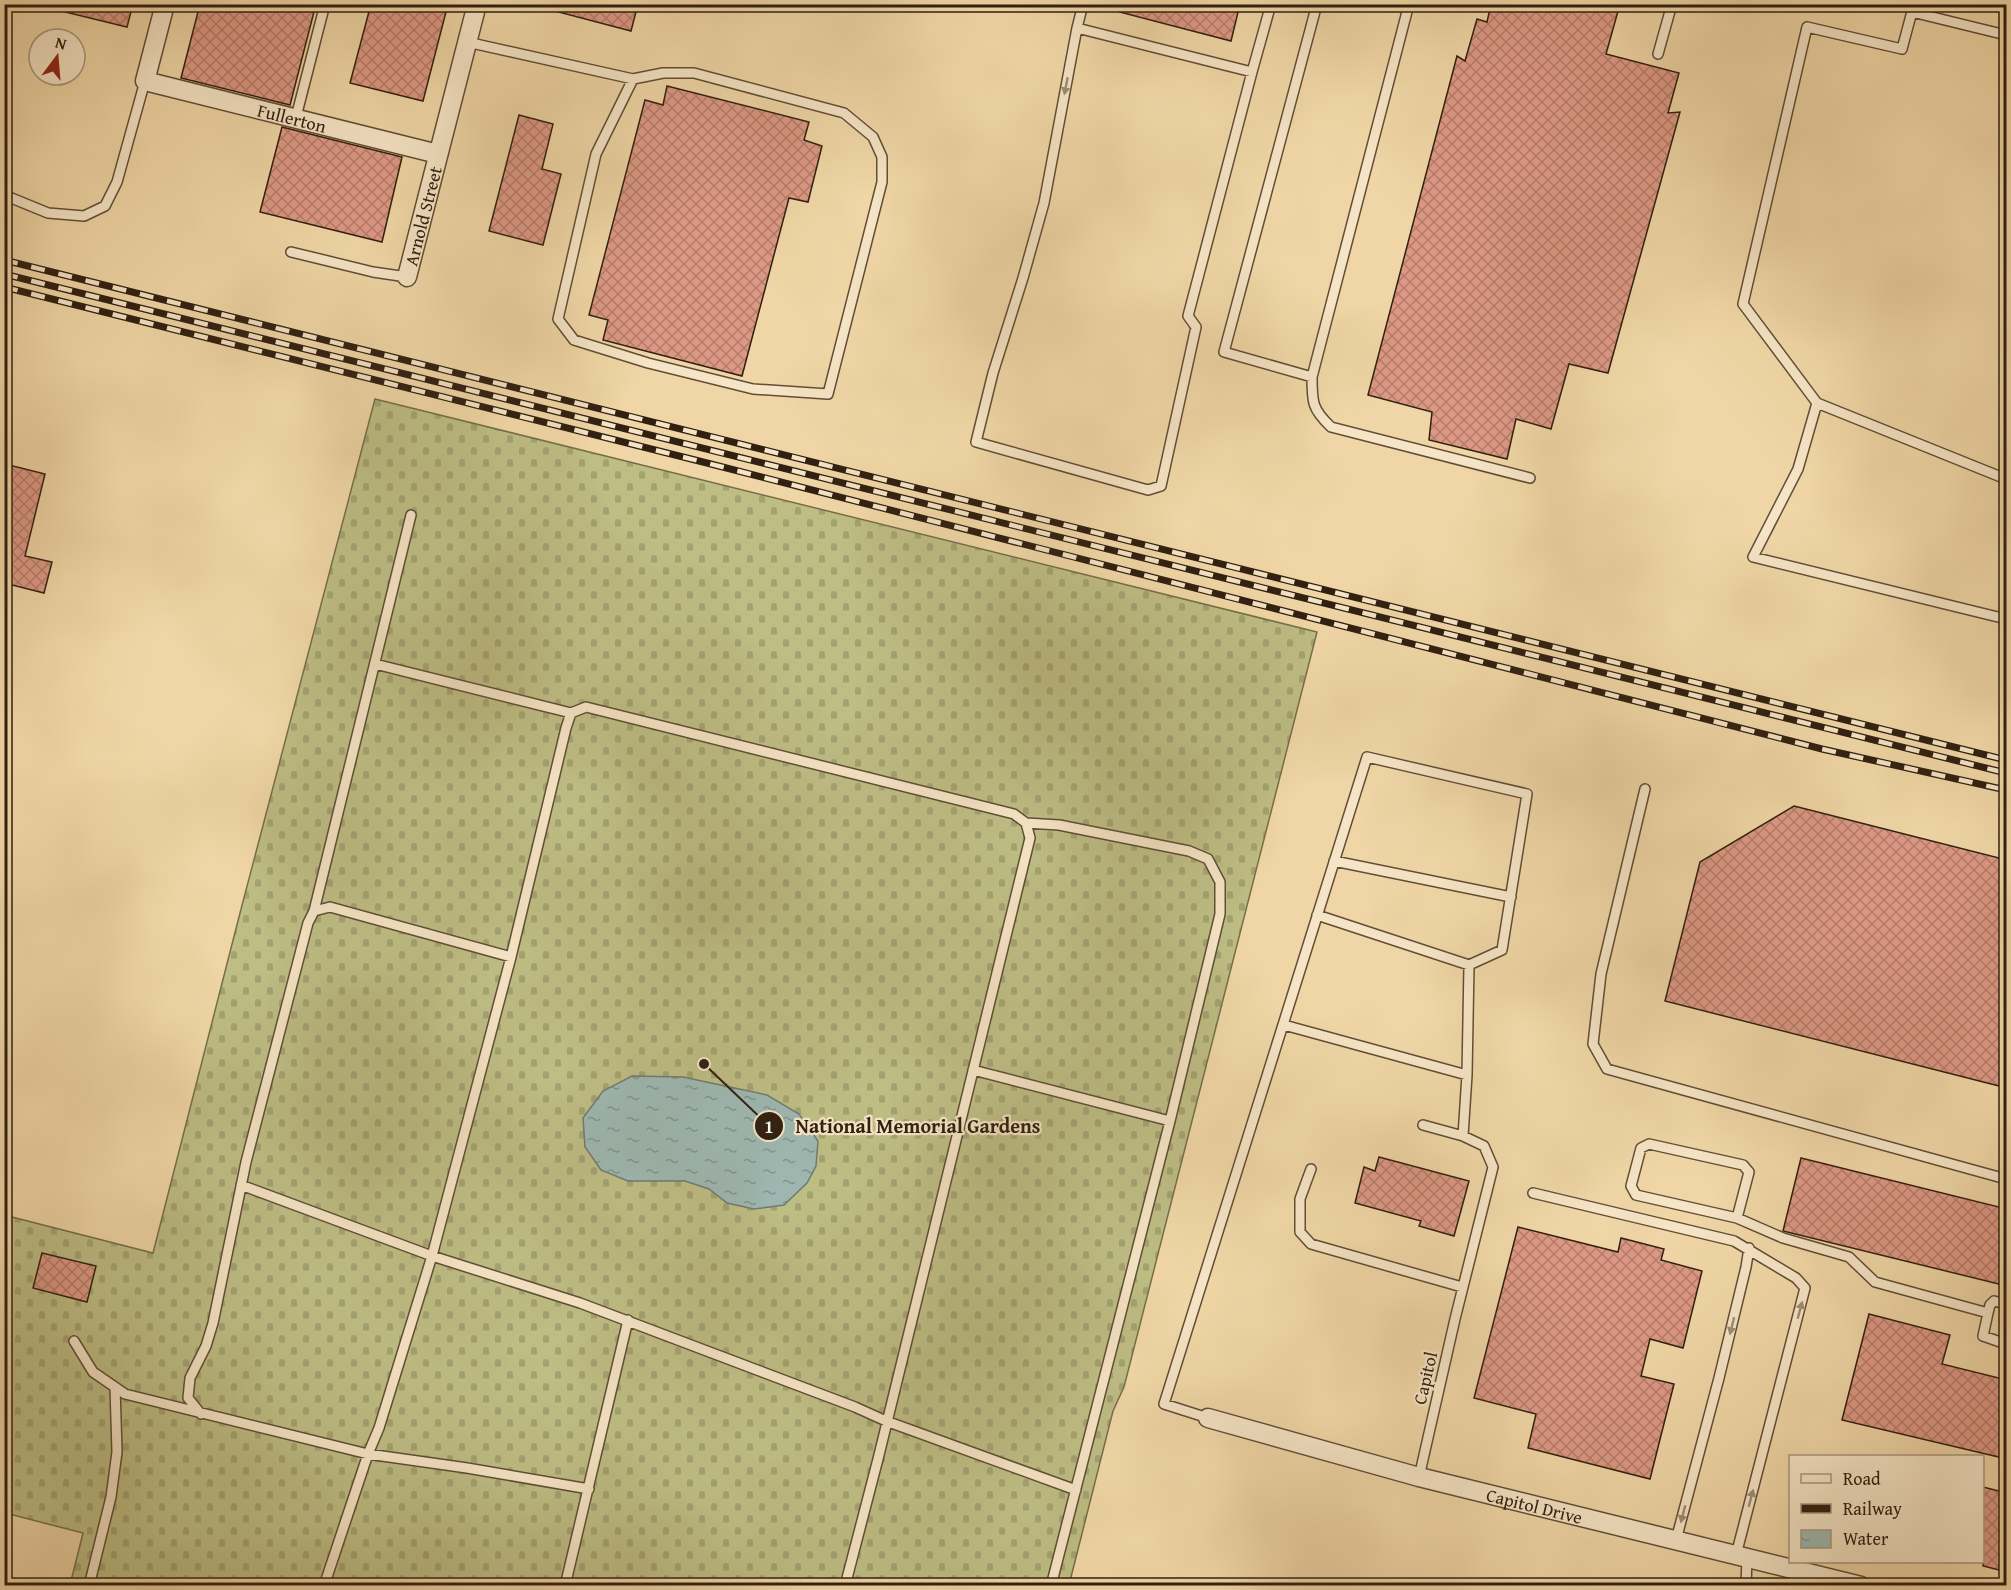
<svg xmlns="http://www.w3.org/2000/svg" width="2011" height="1590" font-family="'Gentium Book Plus',serif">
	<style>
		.cemetery { fill: url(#cemetery-stones); stroke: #766e4a; stroke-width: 1.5 }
		.water { fill: url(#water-ripples); stroke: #717b70; stroke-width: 1.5 }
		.building { fill: url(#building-cross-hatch); stroke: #302011; stroke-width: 1.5 }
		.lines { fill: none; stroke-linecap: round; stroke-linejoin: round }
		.lane-casing { stroke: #604e36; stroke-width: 12 }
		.street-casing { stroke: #604e36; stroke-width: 21 }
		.lane { stroke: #f5e4c5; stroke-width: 9 }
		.street { stroke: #f5e4c5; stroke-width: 18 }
		.rail-casing { stroke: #302011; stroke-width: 7 }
		.rail { stroke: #f5e4c5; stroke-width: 4.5; stroke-dasharray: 14; stroke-linecap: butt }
		.oneway { fill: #9c8c74 }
		.labels { text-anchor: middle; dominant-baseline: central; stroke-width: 4.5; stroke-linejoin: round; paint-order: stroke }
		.street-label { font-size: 18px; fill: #302011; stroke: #f5e4c5 }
		.leader { fill: none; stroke: #302011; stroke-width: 2 }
		.callout-dot { fill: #302011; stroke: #f5e4c5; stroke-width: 2 }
		.mark-label { font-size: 18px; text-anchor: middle; font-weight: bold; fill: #fff }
		.callout-label { font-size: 20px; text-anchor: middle; font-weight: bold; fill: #302011; stroke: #f5e4c5; stroke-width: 4.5; stroke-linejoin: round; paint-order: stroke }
	</style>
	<defs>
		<pattern id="cemetery-stones" width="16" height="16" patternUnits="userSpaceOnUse" patternTransform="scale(1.5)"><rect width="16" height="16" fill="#bdbd84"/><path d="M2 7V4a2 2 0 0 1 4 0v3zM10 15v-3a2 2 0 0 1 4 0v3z" fill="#a3a271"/></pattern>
		<pattern id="water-ripples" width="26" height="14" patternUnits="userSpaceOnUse" patternTransform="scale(1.5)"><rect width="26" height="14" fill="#9db7b0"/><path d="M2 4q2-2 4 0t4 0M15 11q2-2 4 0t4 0" fill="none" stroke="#80948e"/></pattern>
		<pattern id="building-cross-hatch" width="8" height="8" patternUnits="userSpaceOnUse" patternTransform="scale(1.5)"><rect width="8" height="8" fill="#dd9884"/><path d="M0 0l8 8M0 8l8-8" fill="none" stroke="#b47c6b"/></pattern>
	</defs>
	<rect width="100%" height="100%" fill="#f0d6a6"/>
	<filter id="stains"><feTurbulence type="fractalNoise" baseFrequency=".00333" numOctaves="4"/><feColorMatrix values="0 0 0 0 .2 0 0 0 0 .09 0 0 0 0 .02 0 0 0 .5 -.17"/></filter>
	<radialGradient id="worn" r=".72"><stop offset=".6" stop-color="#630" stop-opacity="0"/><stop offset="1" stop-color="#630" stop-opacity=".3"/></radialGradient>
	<path class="cemetery" d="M375,399L1317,632L1124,1387L1113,1411L1069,1585H70L83,1533L5,1513L4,1215L153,1253L240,913Z"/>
	<path class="water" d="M632,1076L683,1077L767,1095L799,1114L818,1141L816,1166L807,1183L784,1205L754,1209L727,1203L709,1189L685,1181H628L601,1170L585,1147L583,1118L603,1091Z"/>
	<path class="building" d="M62,4H133L127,27L61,11Z
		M200,4H316L290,105L181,78Z
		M371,4H448L423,101L350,83Z
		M552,4H638L631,31L551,10Z
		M1113,4H1240L1231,41L1112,10Z
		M1491,4H1620L1606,54L1679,73L1668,113L1680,112L1608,373L1569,364L1551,429L1516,419L1507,459L1429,440L1432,412L1368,395L1457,56L1465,61L1477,19L1487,22Z
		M667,86L809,122L804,140L822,146L808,202L789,198L742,376L603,340L608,320L589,315L645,100L663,105Z
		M519,115L553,124L542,169L561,174L543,245L489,231Z
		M282,127L402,157L382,242L260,212Z
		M9,465L45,474L25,556L52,562L44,593L4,583V483Z
		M1794,806L2007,860V1088L1665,1001L1700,862Z
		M1379,1157L1469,1181L1454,1236L1419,1226L1421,1221L1355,1203L1364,1167L1375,1171Z
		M1801,1158L2007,1209V1286L1783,1231Z
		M1518,1227L1618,1252L1621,1238L1664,1249L1661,1260L1702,1271L1683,1348L1650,1339L1641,1376L1674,1384L1650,1479L1528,1448L1536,1414L1474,1398Z
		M42,1253L96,1266L87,1302L33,1288Z
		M1869,1314L1950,1335L1942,1364L2007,1380V1459L1842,1420Z
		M1983,1487L2007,1493V1572L1983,1566Z"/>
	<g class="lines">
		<defs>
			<path id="lane" d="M1083,4L1077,28L1252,72L1271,4
				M1409,4L1312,377C1312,402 1312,409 1331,427L1530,478
				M1914,4L1902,49L1807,27L1743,304L1817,403L1798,469L1753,557L2006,619
				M1912,12L2006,35
				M1077,28L1044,203L1023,278L993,373L976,442L1148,490L1161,486L1196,327L1188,316L1252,72
				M467,42L633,79L663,73H694L844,113L873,137L882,157V182L828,394L753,389L648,363L574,340L558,319L596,154L633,79
				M1658,54L1672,4
				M296,117L325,4
				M4,195L48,213L84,216L105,206L117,182L145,81
				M291,252L373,272L407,277
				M1312,377L1224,352L1317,4
				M1817,403L2006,479
				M375,664L571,713
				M1645,789L1601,974L1593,1044L1607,1069L2006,1179
				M1026,823L1059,825L1189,851L1208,859L1220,882V914L1170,1121
				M1334,861L1511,897
				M314,911L411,515
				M1284,1025L1467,1075
				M973,1070L1170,1121L1051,1586
				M1463,1136L1467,1075L1469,965
				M1311,1169L1300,1199V1232L1311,1244L1462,1287
				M241,1185L432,1256L580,1303L855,1407L886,1421L1076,1490
				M1533,1193L1734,1241L1796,1278L1805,1288L1736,1555
				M1737,1218L1749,1172L1743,1165L1649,1144L1641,1148L1631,1186L1636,1195L1737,1218L1783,1238L1849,1257L1875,1282L1988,1313L1983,1336L2006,1344
				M1988,1313L1990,1305L1994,1301L2006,1304
				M74,1341L93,1372L125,1394L368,1454L467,1468L589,1489
				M201,1414L188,1398L190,1378L206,1346L213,1323L246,1162L308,923L314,911L330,907L511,957
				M1208,1418L1164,1404C1232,1188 1299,972 1367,757L1527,794L1502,950L1469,965L1317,915
				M1419,1477L1455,1319L1493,1167L1484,1146L1463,1136L1423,1125
				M1676,1540L1719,1378L1746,1267L1749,1248
				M89,1586L111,1497L117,1452L115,1387
				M324,1586L368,1454L379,1428L432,1256L511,957L566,728L571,713L586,707L1014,814L1026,823L1030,838L878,1459L845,1586
				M565,1586L628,1320
				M1746,1586L1747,1557"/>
			<g id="street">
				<path id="s1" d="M165,4L145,81L438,154"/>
				<path id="s2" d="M407,277L477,4"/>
				<path id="s3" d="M1208,1418L1419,1477L1861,1586"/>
			</g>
		</defs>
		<use href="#lane" class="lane-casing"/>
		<use href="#street" class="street-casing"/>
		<use href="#lane" class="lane"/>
		<use href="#street" class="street"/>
		<defs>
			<path id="rail" d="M4,260L2006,760
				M4,274L2006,773
				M4,287L707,463L1822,749L2006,790"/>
		</defs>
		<use href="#rail" class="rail-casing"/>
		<use href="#rail" class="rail"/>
	</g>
	<defs><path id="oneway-solid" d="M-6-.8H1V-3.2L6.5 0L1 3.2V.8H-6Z" transform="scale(1.5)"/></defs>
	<g class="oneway">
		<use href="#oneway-solid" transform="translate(1066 86) rotate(101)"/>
		<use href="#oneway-solid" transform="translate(1800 1310) rotate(-75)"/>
		<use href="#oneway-solid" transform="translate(1732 1326) rotate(104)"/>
		<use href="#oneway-solid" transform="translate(1751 1498) rotate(-75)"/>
		<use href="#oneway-solid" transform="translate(1683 1514) rotate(105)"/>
	</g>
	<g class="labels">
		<g class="street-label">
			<text stroke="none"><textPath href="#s1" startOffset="231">Fullerton</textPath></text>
			<text stroke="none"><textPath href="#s2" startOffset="63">Arnold Street</textPath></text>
			<text transform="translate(1425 1378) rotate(-77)">Capitol</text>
			<text stroke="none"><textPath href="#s3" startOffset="338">Capitol Drive</textPath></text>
		</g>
	</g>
	<path class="leader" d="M704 1064L769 1126"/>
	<g class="callout-dot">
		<circle cx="704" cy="1064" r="6"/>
		<circle cx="769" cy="1126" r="15"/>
	</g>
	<g class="mark-label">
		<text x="769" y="1133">1</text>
	</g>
	<g class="callout-label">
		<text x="918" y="1133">National Memorial Gardens</text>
	</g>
	<rect width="2011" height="1590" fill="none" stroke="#f0d6a6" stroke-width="24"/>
	<rect x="6" y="6" width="1999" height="1578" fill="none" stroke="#302011" stroke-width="3"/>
	<rect x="12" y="12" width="1987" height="1566" fill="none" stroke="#302011" stroke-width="1.5"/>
	<rect x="1789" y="1455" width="195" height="108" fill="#f5e4c5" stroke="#a6967d" stroke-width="1.5"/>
	<rect x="1801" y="1474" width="30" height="9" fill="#f5e4c5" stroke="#a6967d" stroke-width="1.5"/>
	<text x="1843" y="1485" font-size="18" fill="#302011">Road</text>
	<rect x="1801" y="1504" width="30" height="9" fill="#302011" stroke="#a6967d" stroke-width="1.5"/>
	<text x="1843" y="1515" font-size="18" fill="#302011">Railway</text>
	<rect x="1801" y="1530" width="30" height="18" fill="url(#water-ripples)" stroke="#a6967d" stroke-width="1.5"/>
	<text x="1843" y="1545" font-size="18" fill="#302011">Water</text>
	<g transform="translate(57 57) rotate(16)"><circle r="28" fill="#f5e4c5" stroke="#a6967d" stroke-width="1.5"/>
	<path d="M0-4.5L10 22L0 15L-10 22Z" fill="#8f2418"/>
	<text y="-9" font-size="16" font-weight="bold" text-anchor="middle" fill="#302011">N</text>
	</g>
	<rect width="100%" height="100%" filter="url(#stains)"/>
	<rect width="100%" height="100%" fill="url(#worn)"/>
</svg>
